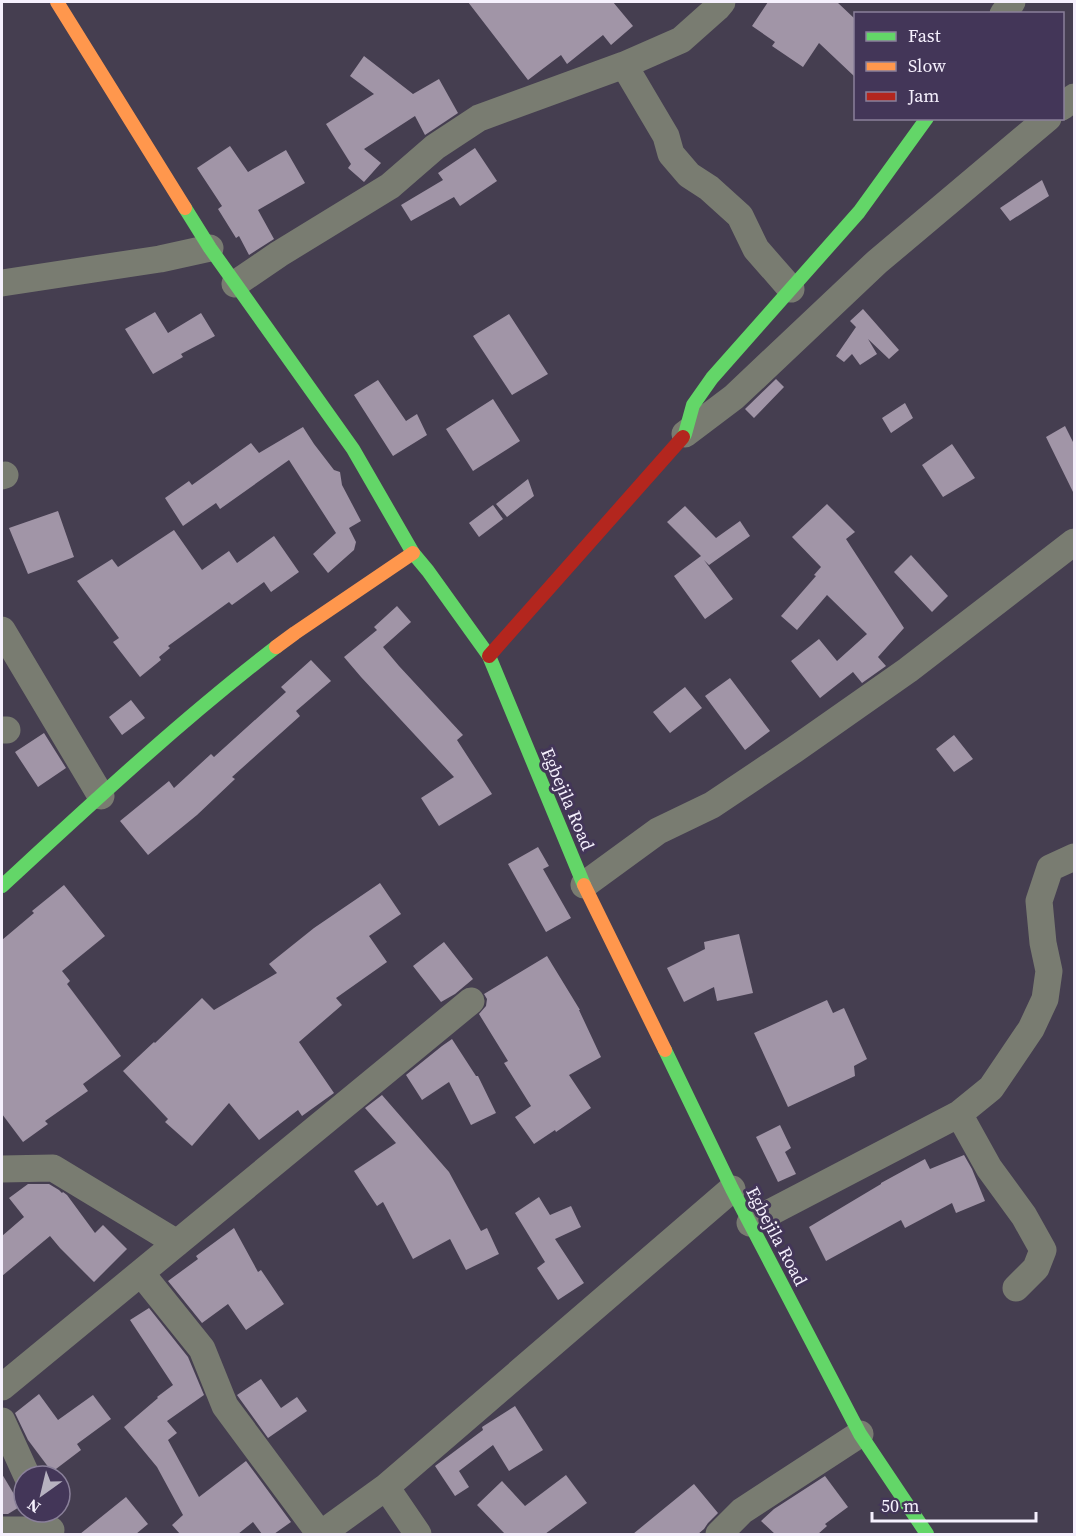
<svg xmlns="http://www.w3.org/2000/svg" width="1076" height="1536" font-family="'Source Serif 4',serif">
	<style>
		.building { fill: #a195a7 }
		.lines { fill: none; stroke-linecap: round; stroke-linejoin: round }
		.street { stroke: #797c71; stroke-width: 27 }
		.fast { stroke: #63d668; stroke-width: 14 }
		.slow { stroke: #ff974d; stroke-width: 14 }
		.jam { stroke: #b3261e; stroke-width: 14 }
		.labels { text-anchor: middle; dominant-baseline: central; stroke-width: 6; stroke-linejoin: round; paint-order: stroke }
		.street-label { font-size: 18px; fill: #f5f0fd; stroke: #433658 }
	</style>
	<rect width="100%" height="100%" fill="#453e50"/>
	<path class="building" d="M468,2H613L633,26L611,45L603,35L567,64L561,55L528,80Z
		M768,2H837L855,19V77L819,43L803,67L772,46L775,42L752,26Z
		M364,56L413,94L439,79L458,113L425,135L415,116L364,149L381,163L364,182L348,168L351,164L326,124L374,94L350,76Z
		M230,146L248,172L286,150L305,183L258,210L274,239L249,255L239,236L236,238L218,209L222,206L197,168Z
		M475,148L497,181L460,206L454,197L411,221L401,205L443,180L438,173Z
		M1042,180L1049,196L1010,221L1000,208Z
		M863,309L899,350L889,359L868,339L877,354L860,365L852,354L844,362L836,356L856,327L850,321Z
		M155,312L168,333L201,313L215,336L181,354L183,357L153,374L125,329Z
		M509,314L548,374L512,395L473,336Z
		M776,379L784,387L754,418L745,409Z
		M378,380L406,421L417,414L427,435L393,456L354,395Z
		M493,399L520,441L473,471L446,429Z
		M905,403L913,418L891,433L882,418Z
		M1065,426L1074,444V494L1046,437Z
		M303,427L314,444L334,470L340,472L342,485L361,521L349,528L356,542L354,550L328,573L313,554L336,533L289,460L220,509L216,503L183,526L165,498L189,481L192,485L251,443L259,453Z
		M952,444L975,478L943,497L922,465Z
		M528,479L534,496L507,517L496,504Z
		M827,504L855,532L846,539L904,628L878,657L886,666L862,683L853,672L820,698L791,661L819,639L837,661L867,634L827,595L797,630L781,616L816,576L814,575L821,567L792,537Z
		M493,505L503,519L479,537L469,523Z
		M685,506L716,538L740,521L750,536L709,565L704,560L733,599L705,619L674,576L701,556L667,522Z
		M58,511L74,557L28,574L9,528Z
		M174,530L202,570L229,551L237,563L274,536L299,572L271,592L264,582L232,605L229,602L168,646L170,648L159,657L161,660L140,677L113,642L119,638L77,581L112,559L118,567Z
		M911,555L948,596L932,612L894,572Z
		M397,606L411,622L383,647L399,666L463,735L457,740L492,794L439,826L421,798L454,777L361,677L344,657L377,630L374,627Z
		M311,660L331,681L296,711L300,716L232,777L235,779L197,815L148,855L120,821L169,781L174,788L211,754L214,757L286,692L281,687Z
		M730,678L770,731L745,750L705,696Z
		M685,687L702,708L670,733L653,712Z
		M131,700L145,718L122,735L109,717Z
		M44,733L66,768L38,787L15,752Z
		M954,735L973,759L954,772L936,749Z
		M538,847L549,866L543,869L571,918L546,932L508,864Z
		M380,883L401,914L369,936L387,962L336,998L342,1005L299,1042L334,1093L302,1116L298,1110L259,1140L229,1103L192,1146L165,1122L168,1119L123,1071L154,1042L155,1043L202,998L214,1010L277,973L269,964L314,928Z
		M64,885L105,936L62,971L70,981L67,984L121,1056L83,1084L88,1091L45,1121L48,1124L23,1142L2,1114V940L34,913L32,911Z
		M739,934L753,993L717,1001L714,987L684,1002L667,968L705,949L704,942Z
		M444,942L473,979L455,994L441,1002L413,966Z
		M547,956L580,1010H579L601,1057L569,1075L591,1108L556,1132L555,1130L534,1144L515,1117L531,1106L504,1063L508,1061L479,1014L486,1006L487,999L484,994Z
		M827,1000L833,1013L844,1008L867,1059L854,1066L855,1076L788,1107L754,1033Z
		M452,1039L476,1076H478L496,1113L471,1125L449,1082L422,1100L406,1075L442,1046Z
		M382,1095L449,1172L481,1231L487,1228L499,1254L466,1270L450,1239L413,1259L383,1202L377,1206L354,1171L396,1143L365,1108Z
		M780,1125L791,1148L785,1152L796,1174L778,1182L756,1137Z
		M964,1155L972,1169L985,1201L956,1213L952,1203L905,1228L901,1220L826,1261L809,1227L881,1184V1183L925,1159L930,1169Z
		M28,1184H49L59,1190L62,1193L63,1192L67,1195L95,1233L103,1225L127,1249L94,1282L60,1248L50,1236L2,1276V1236L24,1217L9,1198Z
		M539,1197L550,1215L571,1206L581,1227L555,1239L584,1283L558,1300L537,1268L545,1262L515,1213Z
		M234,1228L258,1272L261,1270L284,1304L246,1330L228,1304L202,1323L168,1281L198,1259L196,1256Z
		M149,1308L188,1357L204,1395L167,1421L177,1433L168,1440L199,1497L246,1461L291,1522L274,1534H262L253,1522L238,1534H180L172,1525L183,1515L157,1467L124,1427L158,1398L157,1397L173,1385L130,1320Z
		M261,1379L281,1408L297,1397L307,1411L268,1438L237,1395Z
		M39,1394L58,1420L93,1395L111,1419L77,1444L81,1450L52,1472L28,1440L15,1413Z
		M515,1406L543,1450L509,1471L493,1445L459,1471L469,1487L455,1496L435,1466L483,1430L482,1427Z
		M2,1474L21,1506L8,1514H2Z
		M566,1475L587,1503L545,1534H505L477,1505L502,1481L525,1506Z
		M825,1476L848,1507L825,1524L827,1526L818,1534H775L761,1521L774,1509Z
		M694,1484L718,1513L708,1523L704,1529L698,1534H633Z
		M126,1497L148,1524L136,1534H80Z"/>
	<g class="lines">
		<path class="street" d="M1003,14L1012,2
			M624,65L666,136L671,154L689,175L709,188L740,216L756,249L791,289
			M1062,107L1074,97
			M2,283L160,259L210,248
			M235,284L279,254L390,186L435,147L479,118L624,65L681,40L717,8L722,2
			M685,434L734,397L877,262L1048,118
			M2,476L5,475
			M2,630L101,796
			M2,730H7
			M584,885L658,831L712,805L794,750L908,670L1074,542
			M959,1114L991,1088L1031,1029L1045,999L1049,971L1043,943L1039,901L1050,868L1074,857
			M2,1169L53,1168L177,1243
			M750,1223L959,1114L989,1168L1024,1216L1043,1250L1036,1268L1016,1288
			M141,1273L202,1349L225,1406L320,1534
			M2,1387L471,1001
			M2,1421L27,1476
			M386,1487L418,1534
			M2,1530H51
			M321,1534L386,1487L732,1189
			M719,1534L742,1511L860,1434"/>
		<path class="fast" d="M185,208L210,248L353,449L413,553L428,571L489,656L584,885
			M683,437L685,434L693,405L712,378L859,212L927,118
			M2,886C91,804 180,721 276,647
			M665,1050L732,1189L860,1434L927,1534"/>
		<path class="slow" d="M57,2L185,208
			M276,647L295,633L413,553
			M584,885L665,1050"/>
		<path class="jam" d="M489,656L683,437"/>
	</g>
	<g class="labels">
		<g class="street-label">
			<text transform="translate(568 799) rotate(67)">Egbejila Road</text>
			<text transform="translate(777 1236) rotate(62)">Egbejila Road</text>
		</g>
	</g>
	<rect width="1076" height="1536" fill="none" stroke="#f5f0fd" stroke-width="6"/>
	<rect x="854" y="12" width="210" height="108" fill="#433658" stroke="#8a809a" stroke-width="1.5"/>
	<rect x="866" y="32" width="30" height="9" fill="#63d668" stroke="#8a809a" stroke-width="1.5"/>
	<text x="908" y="42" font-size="18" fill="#f5f0fd">Fast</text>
	<rect x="866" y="62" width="30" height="9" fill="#ff974d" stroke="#8a809a" stroke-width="1.5"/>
	<text x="908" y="72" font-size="18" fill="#f5f0fd">Slow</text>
	<rect x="866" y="92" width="30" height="9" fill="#b3261e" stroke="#8a809a" stroke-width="1.5"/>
	<text x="908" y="102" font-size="18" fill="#f5f0fd">Jam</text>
	<g transform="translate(42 1494) rotate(214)"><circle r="28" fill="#433658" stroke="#8a809a" stroke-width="1.5"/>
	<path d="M0-4.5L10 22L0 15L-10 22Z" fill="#b7b2c0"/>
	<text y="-9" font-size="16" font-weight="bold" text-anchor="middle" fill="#f5f0fd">N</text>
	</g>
	<path d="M872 1512v9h164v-9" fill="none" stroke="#f5f0fd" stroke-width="3"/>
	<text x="881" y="1512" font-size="18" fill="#f5f0fd" stroke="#433658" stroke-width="4.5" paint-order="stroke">50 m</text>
</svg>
